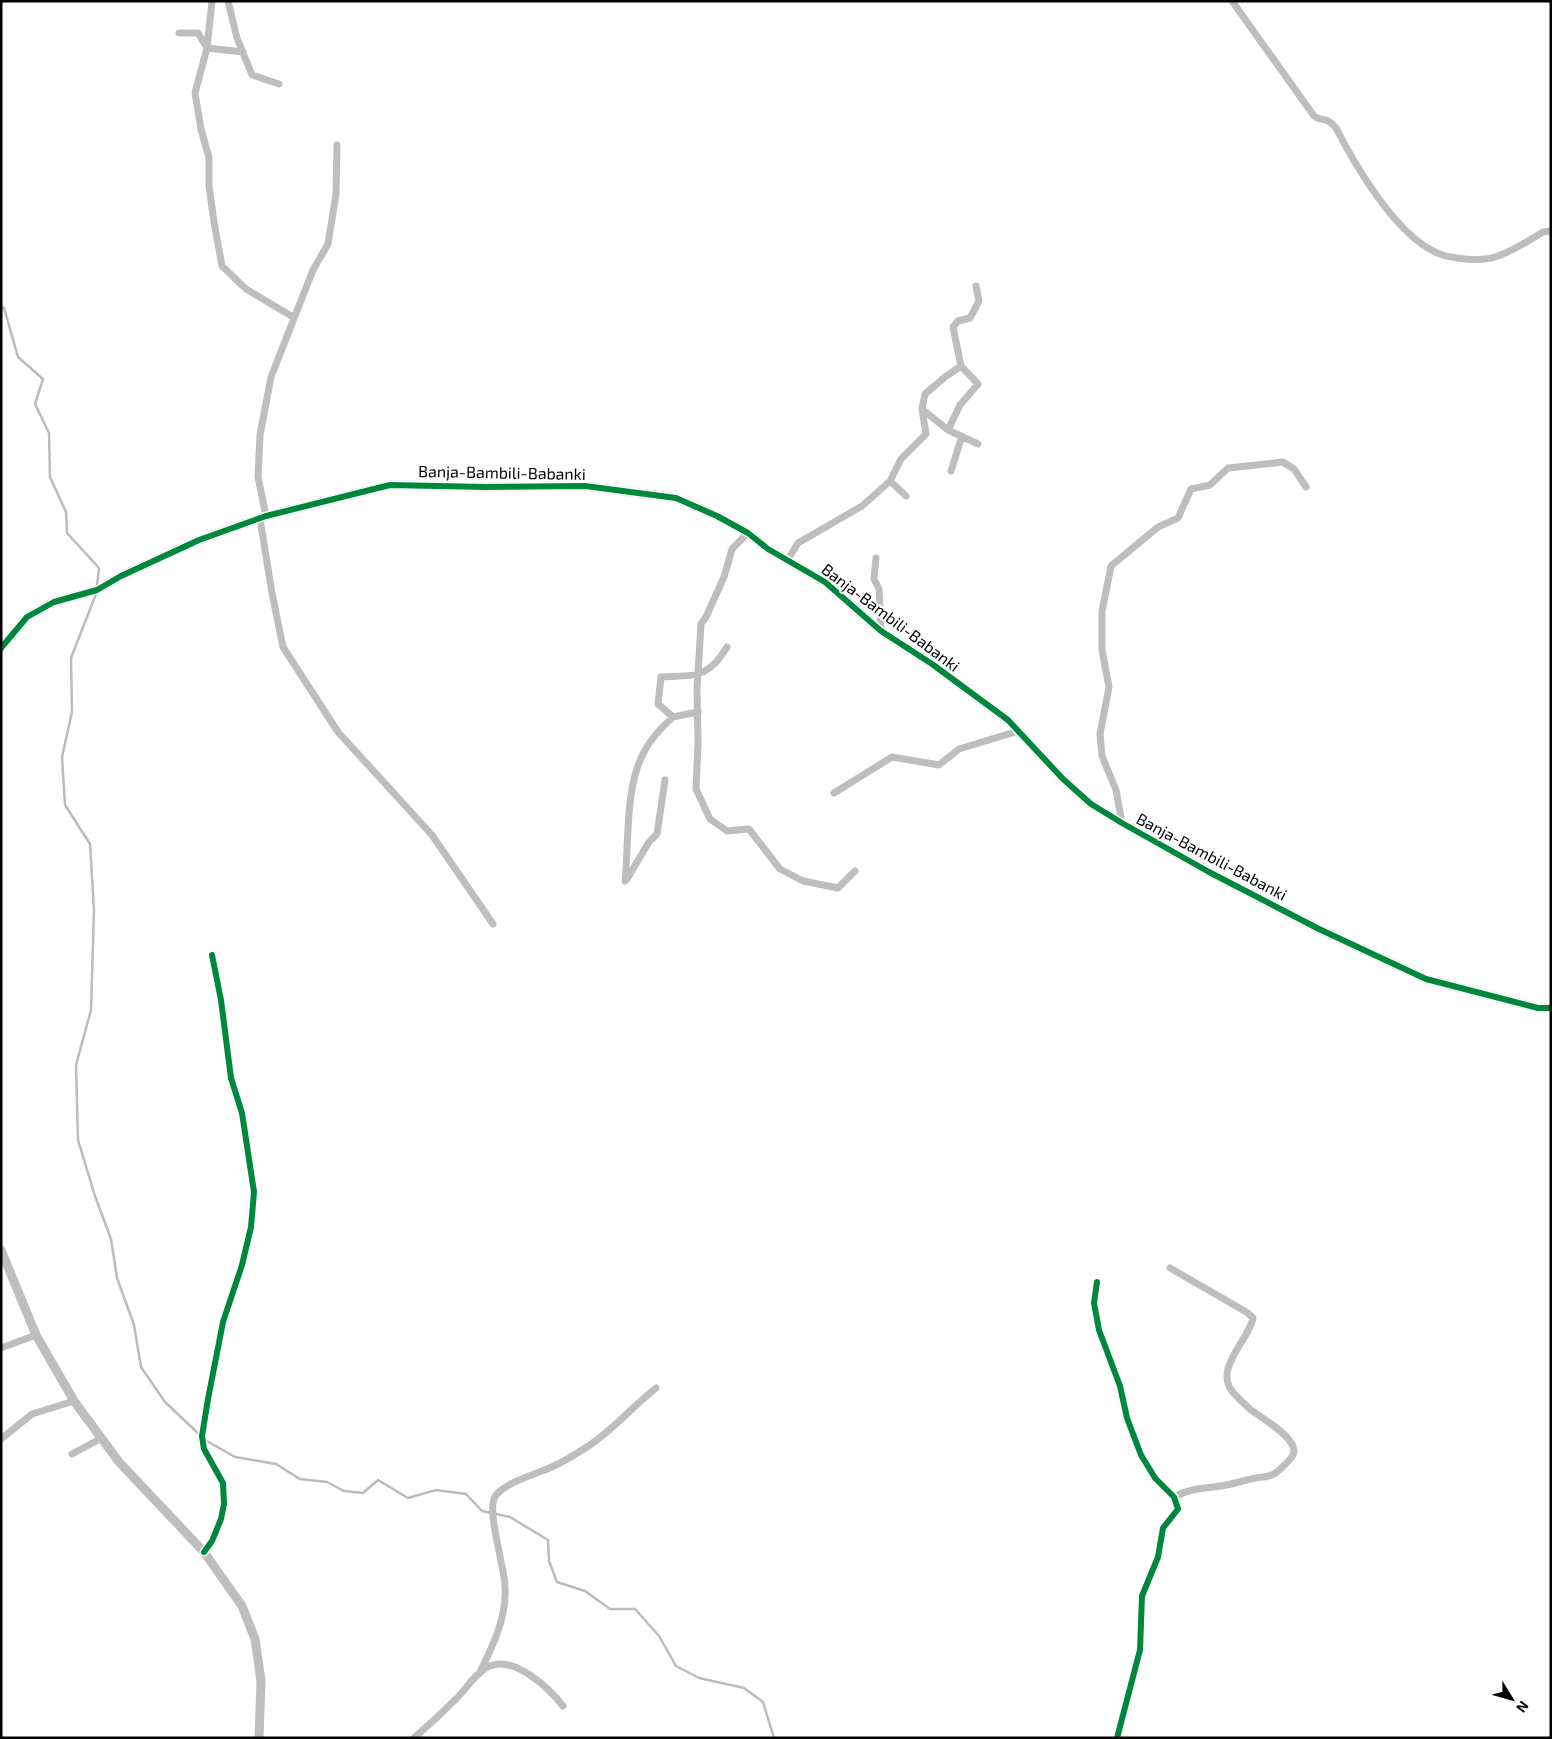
<svg xmlns="http://www.w3.org/2000/svg" width="1552" height="1739" font-family="'Exo 2',sans-serif">
	<style>
		.lines { fill: none; stroke-linecap: round; stroke-linejoin: round }
		.stream { stroke: #bcbcbc; stroke-width: 2.5 }
		.minor { stroke: #bebebe; stroke-width: 7 }
		.tertiary { stroke: #bebebe; stroke-width: 9 }
		.cycleway-casing { stroke: #fff; stroke-width: 9 }
		.cycleway { stroke: #00873e; stroke-width: 6 }
		.labels { text-anchor: middle; dominant-baseline: central; stroke-width: 4; stroke-linejoin: round; paint-order: stroke }
		.street-label { font-size: 16px; fill: #000; stroke: #fff }
	</style>
	<rect width="100%" height="100%" fill="#fff"/>
	<g class="lines">
		<path class="stream" d="M1,307L4,308L18,357L43,379L35,404L49,433L50,477L66,512L67,533L99,568L97,586
			M96,594L71,658L72,712L62,757L65,805L90,844L94,910L91,1010L76,1065L78,1140L95,1196L111,1239L117,1278L134,1325L141,1367L165,1402L201,1436
			M205,1440L235,1457L276,1464L300,1479L327,1482L344,1491L363,1493L378,1480L408,1498L436,1490L466,1494L482,1511L510,1517L548,1540L549,1561L557,1582L585,1591L610,1609H635L659,1636L676,1666L699,1678L744,1688L763,1702L774,1738"/>
		<path class="minor" d="M212,1L207,48L195,93L201,129L209,158V186L214,222L222,266L246,289L293,317
			M228,1L237,38L252,75L279,84
			M1232,1L1314,116C1323,123 1325,115 1336,128C1356,167 1395,233 1435,252C1444,257 1455,258 1465,259C1475,260 1486,260 1495,257C1512,252 1528,241 1543,232L1551,231
			M179,33H198L207,48L243,52
			M961,366L953,327L958,321L970,318L979,301L976,286
			M922,409L925,394L945,377L961,366L978,384L960,405L948,430
			M951,471L962,436
			M890,481L901,459L926,434L922,409L948,430L978,444
			M266,516L258,477L260,435L271,377L313,270L328,244L336,194L337,145
			M260,519L272,593L283,647L338,732L432,835L493,924
			M748,533L732,549L724,577L706,617L701,624L697,689L698,743L696,789L710,819L727,831L749,829L780,869L803,881L838,888L855,871
			M876,558L874,579L879,589L881,631
			M787,561L798,543L862,506L890,481L906,496
			M698,712L673,717L658,704L661,677C695,675 708,679 727,647
			M834,793L892,757L939,765L959,749L1018,731
			M1122,823L1116,790L1102,756L1100,734L1109,687L1102,650V611L1111,566L1158,527L1178,518L1191,489L1210,485L1228,468L1283,462L1294,469L1306,487
			M627,879L649,842L657,834L665,780
			M625,881C629,842 625,786 644,752C651,738 662,727 673,717
			M1170,1268L1248,1313L1253,1318C1249,1340 1214,1368 1232,1391C1237,1398 1245,1404 1251,1410C1260,1417 1301,1440 1293,1455C1291,1459 1278,1472 1274,1474C1269,1477 1261,1477 1256,1478C1246,1480 1236,1483 1226,1485C1207,1489 1192,1487 1174,1497
			M1097,1282L1094,1303L1099,1330L1120,1386L1127,1418L1141,1455L1155,1478L1174,1497L1178,1509L1163,1528L1158,1557L1142,1596L1140,1650L1117,1738
			M1,1348L36,1335
			M1,1439L32,1414L74,1401
			M72,1454L100,1439
			M204,1552L212,1541L221,1519L224,1504L223,1483L204,1449L202,1436L208,1399L223,1322L242,1265L251,1227L254,1192L242,1113L231,1078L221,1000L212,955
			M479,1674C492,1648 507,1617 505,1588C505,1579 503,1570 501,1562C499,1547 487,1506 496,1495C508,1481 537,1474 554,1466C565,1461 576,1454 587,1447C612,1431 632,1407 656,1388
			M414,1738C429,1725 443,1712 457,1698C466,1689 477,1671 490,1666C515,1656 549,1688 563,1706"/>
		<path class="tertiary" d="M1,648L27,617L54,602L97,590L121,576L199,540L266,516L390,485L485,487L585,486L676,498L717,516L748,533L768,549L825,582L881,631L932,664L1008,720L1063,779L1091,804L1122,823L1209,872L1319,929L1426,979L1538,1008H1551
			M1,1250L36,1335L74,1401L119,1462L204,1552L242,1606L255,1639L261,1681L259,1738"/>
		<defs>
			<path id="cycleway" d="M1,648L27,617L54,602L97,590L121,576L199,540L266,516L390,485L485,487L585,486L676,498L717,516L748,533L768,549L825,582L881,631L932,664L1008,720L1063,779L1091,804L1122,823L1209,872L1319,929L1426,979L1538,1008H1551
				M1097,1282L1094,1303L1099,1330L1120,1386L1127,1418L1141,1455L1155,1478L1174,1497L1178,1509L1163,1528L1158,1557L1142,1596L1140,1650L1117,1738
				M204,1552L212,1541L221,1519L224,1504L223,1483L204,1449L202,1436L208,1399L223,1322L242,1265L251,1227L254,1192L242,1113L231,1078L221,1000L212,955"/>
		</defs>
		<use href="#cycleway" class="cycleway-casing"/>
		<use href="#cycleway" class="cycleway"/>
	</g>
	<g class="labels">
		<g class="street-label">
			<text transform="translate(502 472) rotate(1)">Banja-Bambili-Babanki</text>
			<text transform="translate(891 617) rotate(37)">Banja-Bambili-Babanki</text>
			<text transform="translate(1212 856) rotate(28)">Banja-Bambili-Babanki</text>
		</g>
	</g>
	<rect width="1552" height="1739" fill="none" stroke="#000000" stroke-width="5"/>
	<g transform="translate(1512 1699) rotate(127)" stroke="#ffffff" stroke-width="4" paint-order="stroke">
	<path d="M0-4L9 19L0 12L-9 19Z" fill="#000000"/>
	<text y="-8" font-size="14" font-weight="bold" text-anchor="middle" fill="#000000">N</text>
	</g>
</svg>
